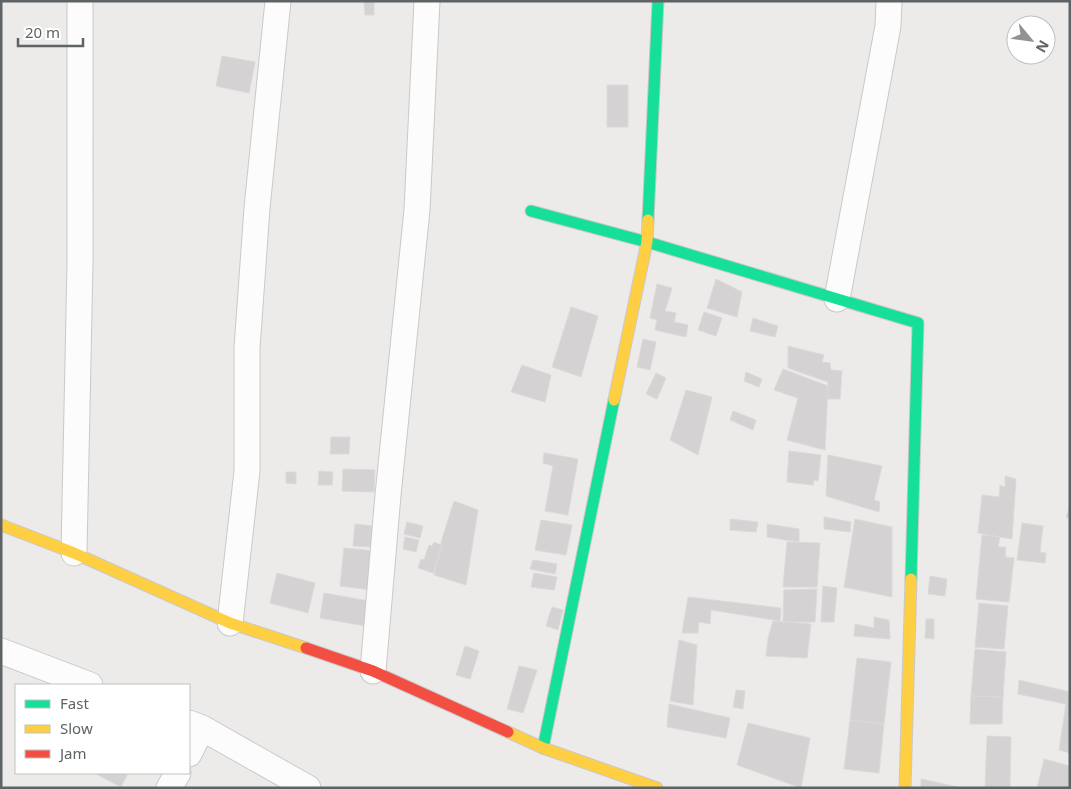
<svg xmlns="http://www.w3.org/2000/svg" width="1071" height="789" font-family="'Noto Sans',sans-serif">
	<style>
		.building { fill: #d4d2d2; stroke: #dcdad8 }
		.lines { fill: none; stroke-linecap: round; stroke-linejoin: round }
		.street-casing { stroke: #cac9c9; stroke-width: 27 }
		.fast-casing { stroke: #c9c9c9; stroke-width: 13 }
		.slow-casing { stroke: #c9c9c9; stroke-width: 13 }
		.jam-casing { stroke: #c9c9c9; stroke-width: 13 }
		.street { stroke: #fcfcfc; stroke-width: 25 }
		.fast { stroke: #16e098; stroke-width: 11 }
		.slow { stroke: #ffcf43; stroke-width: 11 }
		.jam { stroke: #f24e42; stroke-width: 11 }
	</style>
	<rect width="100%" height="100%" fill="#edebe9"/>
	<path class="building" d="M364,1H374V15H365Z
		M222,56L255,62L249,93L216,86Z
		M607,85H628V127H607Z
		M716,279L742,292L737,317L707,308Z
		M657,284L672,288L665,311L676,313L674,322L688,325L686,337L655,330L657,320L650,318Z
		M571,307L598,316L581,377L552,367Z
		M704,312L722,318L716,336L698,330Z
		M753,318L778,326L775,337L750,331Z
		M643,339L656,342L650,370L637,367Z
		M788,346L824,355L822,362L830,363L831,370L842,371L840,399H827L828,382L788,368Z
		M522,365L551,375L545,402L511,392Z
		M783,369L828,386L825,450L787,440L798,398L774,390Z
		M746,372L762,379L759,387L744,381Z
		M656,373L666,378L657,399L646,394Z
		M686,390L712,397L698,455L670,440Z
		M733,411L756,420L753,430L730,420Z
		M331,437H350L349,454H330Z
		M789,451L821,455L818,481L814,480L813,485L787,482Z
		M544,453L578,459L568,515L545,511L553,466L543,463Z
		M828,455L882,466L874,500L880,502L879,512L826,496Z
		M343,469L375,470L374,492L342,491Z
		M319,471L333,472L332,485H318Z
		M286,472H296V484L286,483Z
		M1005,476L1016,479L1012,539L978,533L982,495L999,497L1000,485L1005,487Z
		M454,501L478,510L466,585L434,575L442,539Z
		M1070,505V519L1066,517Z
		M824,517L851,522L850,532L824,529Z
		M730,519L758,522L756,532L730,530Z
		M855,519L892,527V597L844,587Z
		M541,520L572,525L566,555L535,550Z
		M407,522L423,526L420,538L404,534Z
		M1022,523L1043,526L1040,552L1046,553L1045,563L1017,560Z
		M355,524L373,526L371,547L353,546Z
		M767,524L799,529V542L767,537Z
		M982,535L1000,537L998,547H1006L1005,557L1014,558L1009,602L976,599Z
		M405,537L419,540L416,552L403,549Z
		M434,542L443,546L433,573L418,568L421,559L424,560L429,545L432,546Z
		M787,542L820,543L817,587H783Z
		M344,548L376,551L372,590L340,586Z
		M533,560L557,564L555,574L530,569Z
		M277,573L315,583L308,613L270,603Z
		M534,573L557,577L554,590L531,587Z
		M930,576L947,579L945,596L928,594Z
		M823,586L837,588L834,622H821Z
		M817,589L815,622H783L784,590Z
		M324,593L375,602L371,627L320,618Z
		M688,597L781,608L780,621L711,610L710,624L699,622L698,633H682Z
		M979,603L1008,606L1004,649L975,647Z
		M552,607L563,610L558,630L546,626Z
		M874,617L889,620L890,639L854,636L855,624L874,628Z
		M926,619H934V639L925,638Z
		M773,621L811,624L807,658L766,656L768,638Z
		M679,640L697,645L693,705L670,701Z
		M465,646L479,651L470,679L456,675Z
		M975,649L1006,652L1003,697L971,696Z
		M857,658L891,662L884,724L850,720Z
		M519,666L537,670L523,713L507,709Z
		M1019,680L1070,692V753L1059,750L1066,704L1018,694Z
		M736,690L745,691L743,709L733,707Z
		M971,696L1003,697L1002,724H970Z
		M669,704L730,718L726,738L667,727Z
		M850,720L884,724L879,773L844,769Z
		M748,723L810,738L801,788L737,765Z
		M987,736L1011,737L1010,788H985Z
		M1044,759L1070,766V788H1037Z
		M94,773H128L121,787Z
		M921,779L962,788H921Z"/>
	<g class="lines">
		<defs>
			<path id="street" d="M837,299L888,26L889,1
				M74,553L80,263V1
				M230,623L247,471V348L257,208L278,1
				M1,651L90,685
				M373,671L388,495L417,210L427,1
				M189,723L202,728L308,788
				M189,754L202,728
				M169,788L178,773"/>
			<path id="fast" d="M531,211L647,242L918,323L911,579
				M648,220L658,1
				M543,748L614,400"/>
			<path id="slow" d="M614,400L647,242L648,220
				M1,525L74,553L230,623L306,648
				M508,732L543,748L657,788
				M905,788L911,579"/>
			<path id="jam" d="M306,648L373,671L508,732"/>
		</defs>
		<use href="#street" class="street-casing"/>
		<use href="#fast" class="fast-casing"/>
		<use href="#slow" class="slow-casing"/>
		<use href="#jam" class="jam-casing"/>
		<use href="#street" class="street"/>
		<use href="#fast" class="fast"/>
		<use href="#slow" class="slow"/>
		<use href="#jam" class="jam"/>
	</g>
	<rect width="1071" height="789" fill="none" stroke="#5e6366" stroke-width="5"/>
	<rect x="15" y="684" width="175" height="90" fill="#ffffff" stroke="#bfc1c2"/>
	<rect x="25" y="700" width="25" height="8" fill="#16e098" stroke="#bfc1c2"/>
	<text x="60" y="709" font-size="15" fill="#5e6366">Fast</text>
	<rect x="25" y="725" width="25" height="8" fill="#ffcf43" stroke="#bfc1c2"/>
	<text x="60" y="734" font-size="15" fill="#5e6366">Slow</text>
	<rect x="25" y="750" width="25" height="8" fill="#f24e42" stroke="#bfc1c2"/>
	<text x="60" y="759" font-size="15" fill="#5e6366">Jam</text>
	<g transform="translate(1031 40) rotate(119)"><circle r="24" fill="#ffffff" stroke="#bfc1c2"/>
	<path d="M0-4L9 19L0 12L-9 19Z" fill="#909394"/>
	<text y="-8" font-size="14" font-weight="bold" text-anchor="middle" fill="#5e6366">N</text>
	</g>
	<path d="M18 38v8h65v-8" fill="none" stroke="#5e6366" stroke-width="2.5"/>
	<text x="25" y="38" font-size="15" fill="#5e6366" stroke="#ffffff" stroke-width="4" paint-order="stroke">20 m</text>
</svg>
